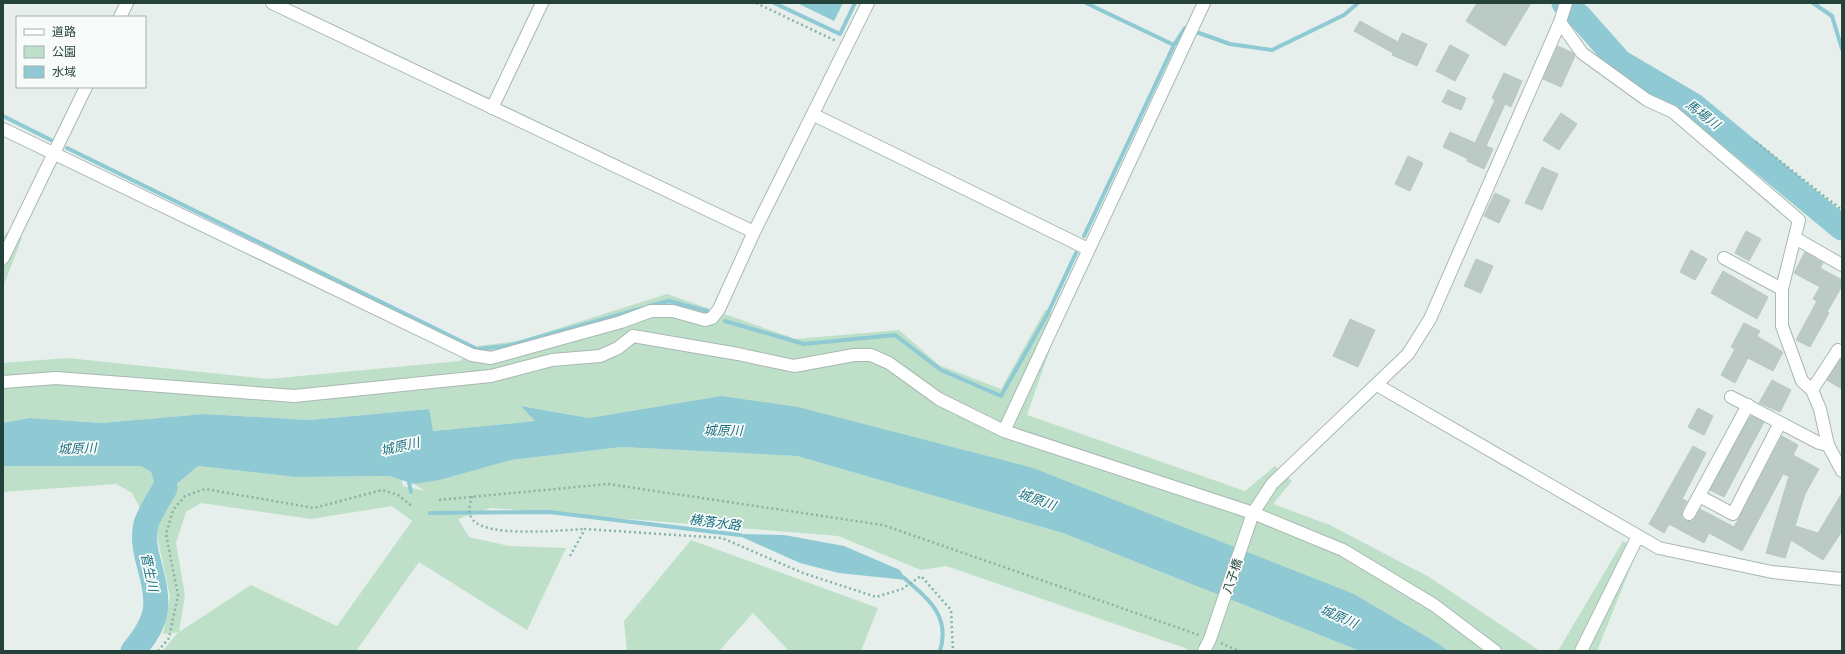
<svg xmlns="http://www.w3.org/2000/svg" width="1845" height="654" font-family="Inter,'Noto Sans JP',sans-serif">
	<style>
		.green { fill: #bfe0c8; fill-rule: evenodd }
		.water { fill: #8ec9d4 }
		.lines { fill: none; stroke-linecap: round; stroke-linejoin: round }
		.stream { stroke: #8ec9d4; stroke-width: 4 }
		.river { stroke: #8ec9d4; stroke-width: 25 }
		.building { fill: #bbcac4; stroke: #b8c9c2 }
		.minor-casing { stroke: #a8b8b2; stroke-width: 14 }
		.path { stroke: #86b3a5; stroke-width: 2.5; stroke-dasharray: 2 3; stroke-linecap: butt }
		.minor { stroke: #fff; stroke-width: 12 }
		.labels { text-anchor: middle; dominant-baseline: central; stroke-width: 3.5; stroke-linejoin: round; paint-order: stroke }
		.street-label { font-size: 12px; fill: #24423a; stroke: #f7fbf9 }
		.water-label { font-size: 13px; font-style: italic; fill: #1c6f80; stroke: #f7fbf9 }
	</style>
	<rect width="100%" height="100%" fill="#e6efeb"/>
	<path class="green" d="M7,232L22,238L3,287V238Z
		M667,294L796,339L899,330L939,365L1001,389L1045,310L1061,318L1027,415L1245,491L1275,466L1292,481L1273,504L1330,525L1429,577L1540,651H1448L1439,644L1354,594L721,396L589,418L522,406L536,421L432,431L428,409L309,420L205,414L101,423L29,418L3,423V363L68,358L269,379L460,361L478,346L518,341Z
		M622,447L797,456L1063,533L1360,651H1187L1188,649L946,566L921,570L838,536L491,508L458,519L469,537L509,546L566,548L527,630L419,562L356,651H163L178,632L163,634L170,597L154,522L172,488L198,466L295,477L389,476L402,480L403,486L425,491L414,484L440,480L511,460ZM201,503L311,519L392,506L412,521L337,626L251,585L179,632L185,595L176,543L186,512Z
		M12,465L141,466L151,472L155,485L144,516L132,493L116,484L3,492V466Z
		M691,540L878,608L861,651H789L753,613L719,651H627L624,621Z
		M1623,541L1638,549L1597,651H1558Z"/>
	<path class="water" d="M797,3H843L834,21Z
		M721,396L798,407L1033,468L1354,594L1439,644L1448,651H1360L1063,533L797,456L622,447L511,460L440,480L414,484L389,476L295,477L198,466L172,488L154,522L144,516L155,485L151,472L141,466H3V423L29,418L101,423L205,414L309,420L429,409L433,431L535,421L521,406L589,418Z
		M735,534L784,535L844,546L900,570L906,580L839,573L800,563Z"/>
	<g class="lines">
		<path class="stream" d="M774,3L840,34L855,3
			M1086,3L1174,45L1185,28L1230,44L1272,50L1344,15L1358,3
			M1813,3L1832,16L1842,49
			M3,116L51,140
			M67,148L477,349L507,346L643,308
			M1084,236L1174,45
			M649,306L669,301L707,311
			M725,321L804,344L895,335L941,370L1001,396L1047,315L1076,253
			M408,477L411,492
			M430,513L549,512L740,535
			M903,577C927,598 951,615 940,651"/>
		<path class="river" d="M1564,3L1580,17L1620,62L1693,105L1842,228
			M133,651C162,617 159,602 148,560C145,549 143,535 146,524C150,512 159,499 165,488"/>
	</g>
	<path class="building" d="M1477,3H1531L1505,46L1466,21Z
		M1360,21L1398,42L1402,33L1427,44L1417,66L1392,55L1393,53L1354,31Z
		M1450,45L1469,55L1455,81L1436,71Z
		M1558,46L1573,53L1575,56L1561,87L1543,79Z
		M1504,73L1522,81L1511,107L1505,104L1486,146L1493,149L1484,169L1467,161L1468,159L1443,147L1450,132L1475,143L1495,100L1492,98Z
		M1448,90L1466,98L1461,110L1442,102Z
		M1561,113L1577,124L1559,150L1543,140Z
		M1408,156L1423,163L1410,191L1395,184Z
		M1542,167L1558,174L1542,210L1525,203Z
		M1495,193L1510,200L1499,223L1484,216Z
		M1746,231L1761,239L1749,261L1735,253Z
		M1691,250L1707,259L1695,280L1680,272Z
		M1805,252L1823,263L1820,268L1842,280V286L1827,312L1829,313L1810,347L1796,340L1817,301L1813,299L1820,287L1794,273Z
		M1476,259L1493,266L1481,293L1464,286Z
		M1723,271L1768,297L1757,319L1711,293Z
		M1350,319L1375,330L1358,367L1333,356Z
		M1744,323L1760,331L1757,336L1783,352L1773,371L1748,358L1735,383L1721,375L1735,349L1731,347Z
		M1841,359H1842V389L1827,380Z
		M1772,380L1791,390L1780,412L1759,403Z
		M1698,408L1713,416L1704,435L1688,427Z
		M1752,416L1764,422L1724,497L1710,490L1749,418Z
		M1782,436L1798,445L1793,455L1819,469L1805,494L1795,526L1818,533L1842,493V531L1823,560L1791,540L1785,558L1766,553L1789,476L1783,474L1742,551L1709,533L1704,543L1669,524L1664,533L1649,524L1693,446L1706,453L1682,499L1687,501L1682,511V518L1686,521H1693L1700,509L1734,527Z"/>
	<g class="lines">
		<defs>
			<path id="minor" d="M272,3L754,232
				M120,17L127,3
				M1560,22L1582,53L1647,100L1673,112L1799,220L1782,289V326L1802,381L1812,390L1820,409L1828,445L1842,471
				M492,108L542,3
				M814,115L1088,249
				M3,129L472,355L491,358L621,322L651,311H673L705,320L712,318L719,309L754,232L868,3
				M1795,238L1842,265
				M3,258L86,87
				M1724,258L1782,289
				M3,382L56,378L294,396L491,376L552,360L600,356L618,348L633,336L738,354L794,366L854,355H871L889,363L939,399L1004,431L1253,513L1343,550L1434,605L1495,651
				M1377,385L1659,548L1772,572L1842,579
				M1812,390L1838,350L1842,352
				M1731,397L1819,443L1828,445
				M1004,431L1204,3
				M1699,496L1733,514L1780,423
				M1689,514L1748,405
				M1204,651L1210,639L1253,513L1272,484L1408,354L1430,319L1560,22L1566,3
				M1581,651L1638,536"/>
		</defs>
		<use href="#minor" class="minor-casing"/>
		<path class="path" d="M756,3L836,41
			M1756,142L1842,210
			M472,496C470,504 467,513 473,520C488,538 562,530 585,529
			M439,500L608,484L883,525L1199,635
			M570,556L585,529L722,538L803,573L876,597L902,589L921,576L951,610L953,651
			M1221,643L1239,651
			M158,651L169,638L178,595L166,534L173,510L185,496L205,489L314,508L382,490L398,495L412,506"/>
		<use href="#minor" class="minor"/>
	</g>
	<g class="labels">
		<g class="street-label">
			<text transform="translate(1232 576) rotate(-71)">八子橋</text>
		</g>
		<g class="water-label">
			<text transform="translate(1703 114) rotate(37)">馬場川</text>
			<text transform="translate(723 430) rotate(1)">城原川</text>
			<text transform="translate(400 446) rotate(-13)">城原川</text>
			<text transform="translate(77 448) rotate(-2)">城原川</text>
			<text transform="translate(1037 499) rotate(20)">城原川</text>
			<text transform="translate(715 522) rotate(7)">横落水路</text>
			<text transform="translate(150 572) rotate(78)">菅生川</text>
			<text transform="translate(1339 616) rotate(24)">城原川</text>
		</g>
	</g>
	<rect width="1845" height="654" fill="none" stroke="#24423a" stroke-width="8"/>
	<rect x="16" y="16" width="130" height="72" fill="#f7fbf9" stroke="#a3b1ad"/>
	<rect x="24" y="29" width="20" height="6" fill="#ffffff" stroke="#a3b1ad"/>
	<text x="52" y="36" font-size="12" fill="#24423a">道路</text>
	<rect x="24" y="46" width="20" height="12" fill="#bfe0c8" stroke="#a3b1ad"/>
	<text x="52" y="56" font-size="12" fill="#24423a">公園</text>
	<rect x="24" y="66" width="20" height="12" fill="#8ec9d4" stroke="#a3b1ad"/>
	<text x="52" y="76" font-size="12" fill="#24423a">水域</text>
</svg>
